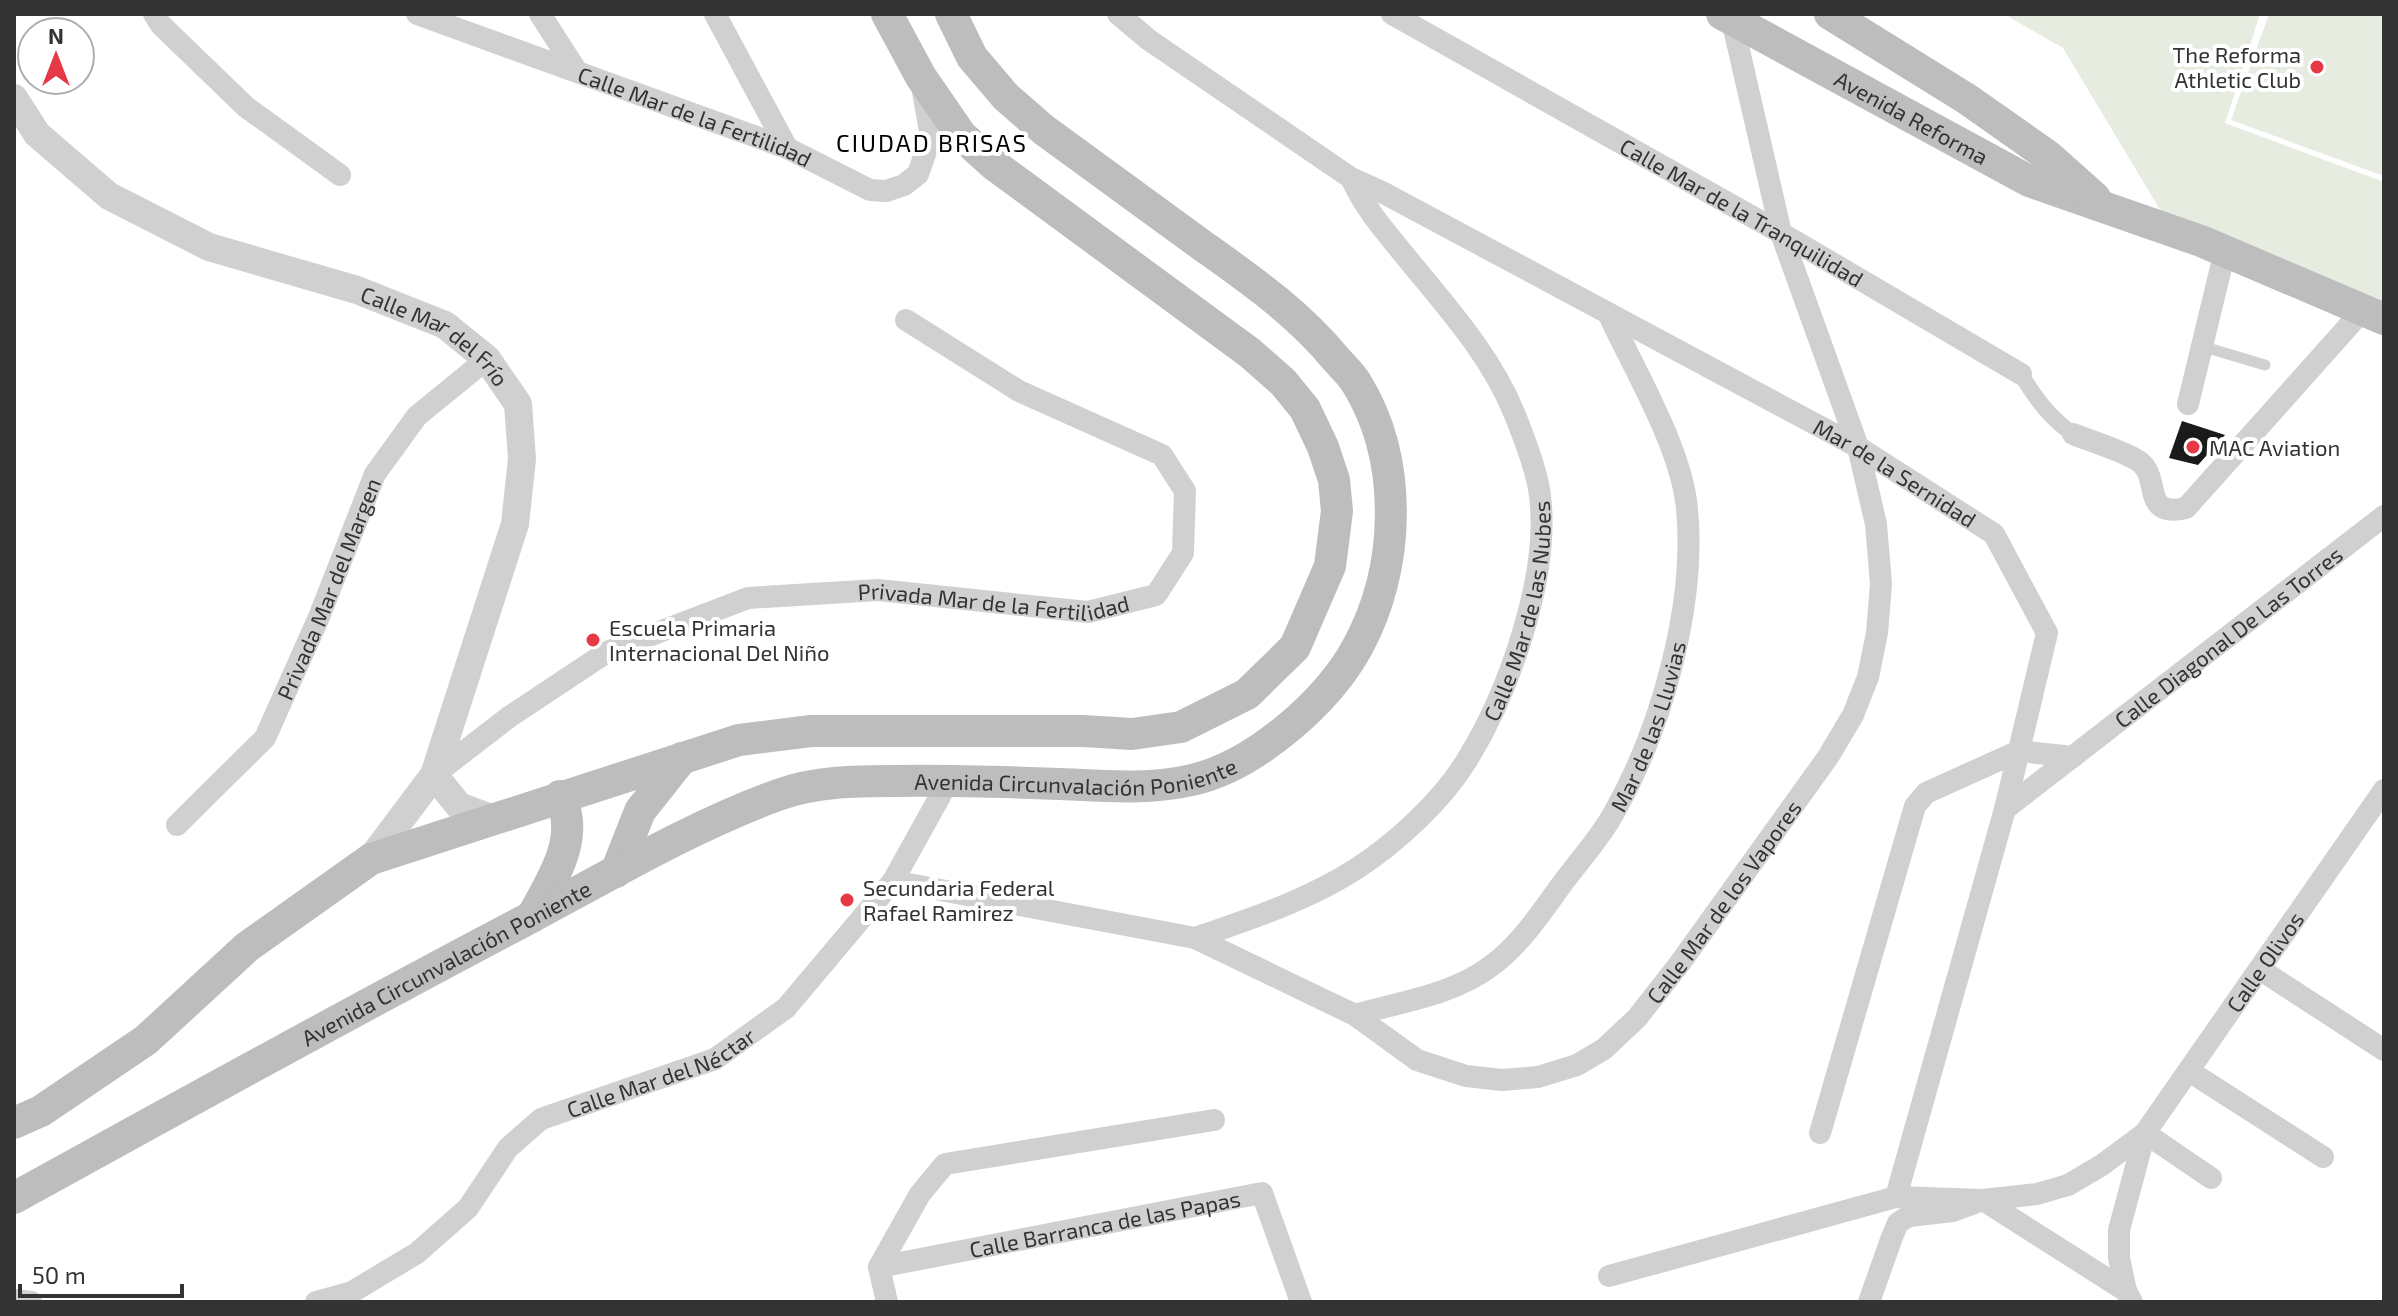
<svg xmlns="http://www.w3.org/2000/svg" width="2398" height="1316" font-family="'Exo 2',sans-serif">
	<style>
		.green { fill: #e6ecdf }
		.building { fill: #1a1a1a }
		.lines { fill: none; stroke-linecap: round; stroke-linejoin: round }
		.service { stroke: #d0d0d0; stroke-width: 11 }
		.pedestrian { stroke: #d0d0d0; stroke-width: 16 }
		.minor { stroke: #d0d0d0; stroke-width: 22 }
		.tertiary { stroke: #d0d0d0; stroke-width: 28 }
		.secondary { stroke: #bdbdbd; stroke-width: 32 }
		.poi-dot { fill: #e63946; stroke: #fff; stroke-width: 3 }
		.labels { text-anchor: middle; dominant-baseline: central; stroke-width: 8; stroke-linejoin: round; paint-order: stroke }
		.poi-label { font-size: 22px; fill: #333; stroke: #fff; text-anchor: start }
		.street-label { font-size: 22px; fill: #333; stroke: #fff }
		.neighbourhood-label { font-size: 24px; letter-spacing: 2px; fill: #000; stroke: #fff }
	</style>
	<rect width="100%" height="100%" fill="#fff"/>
	<path class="green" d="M2004,14H2260L2225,123L2384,182V305L2162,213L2063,48Z
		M2269,14H2384V176L2231,120Z"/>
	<path class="building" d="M2182,421L2225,435L2198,465L2169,458Z"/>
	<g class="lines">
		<path class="service" d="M2201,346L2265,365"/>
		<path class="pedestrian" d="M2021,374C2035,398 2050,418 2073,434"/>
		<g class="minor">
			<path d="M154,14L161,25L246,107L340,175"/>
			<path id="s1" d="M417,14L787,148L870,190L886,191L904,185L918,174L931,137L922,86"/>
			<path d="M540,14L576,70"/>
			<path d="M715,14L787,148"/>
			<path id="s2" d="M1118,14L1149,40L1351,178L1382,192L1858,447L1994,534L2047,633L2005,809L1896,1197"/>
			<path id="s3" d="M1392,14L1781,233L2021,374"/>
			<path d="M2188,404L2225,251"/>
			<path d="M2073,434C2093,442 2118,449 2137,460C2163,475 2139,519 2186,508L2363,310"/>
			<path id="s4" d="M434,775L509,717L607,652L748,598L878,590L1088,612L1156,595L1183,553L1185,491L1162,455L1019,391L906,320"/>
			<path id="s5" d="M2005,809L2384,516"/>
			<path id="s6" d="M177,825L265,738L319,617L375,474L417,416L487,359"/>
			<path id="s7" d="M893,881L1195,938L1355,1015L1417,1060L1466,1076L1502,1080L1538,1077L1577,1065L1604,1049L1637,1018L1680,963L1828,757L1853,715L1868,677L1877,633L1881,584L1876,524L1858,447L1781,233L1732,20"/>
			<path id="s8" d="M1195,938C1250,919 1306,901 1356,869C1396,843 1442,801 1467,760C1509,692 1550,576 1540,496C1538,475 1523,435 1515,415C1491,355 1446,306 1406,257C1384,230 1366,210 1351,178"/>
			<path d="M2261,970L2384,1050"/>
			<path id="s9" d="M1355,1015C1400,1002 1453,995 1491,966C1520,945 1540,914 1562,884C1579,861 1601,837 1615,811C1662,727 1696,605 1687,509C1682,449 1634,369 1608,313"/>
			<path d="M2189,1071L2323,1157"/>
			<path d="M1820,1133L1915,806L1926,793L2019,751L2073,757"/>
			<path d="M2145,1133L2211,1178"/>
			<path id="s10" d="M879,1267L1262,1193L1301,1302"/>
			<path d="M1609,1276L1896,1197L1983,1200L2126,1291L2132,1302"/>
			<path d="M2126,1291L2119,1258V1230L2145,1133"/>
			<path d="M14,1300L31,1302"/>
			<path id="s11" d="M316,1302L352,1292L417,1253L468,1208L508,1148L541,1119L715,1059L786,1008L893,881L949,780"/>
			<path d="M887,1302L879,1267L920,1194L945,1164L1214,1120"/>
			<path id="s12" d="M1869,1302L1892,1237L1898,1223L1909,1216L1953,1211L1983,1200L2037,1194L2068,1185L2102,1165L2145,1133L2384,790"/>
		</g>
		<g class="tertiary">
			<path id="s13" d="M14,98L37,134L109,196L209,247L357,290L445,325L487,359L518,404L522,459L515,524L434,775L371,859"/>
			<path d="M434,775L459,806L494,819"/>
		</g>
		<g class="secondary">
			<path id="s14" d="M1722,14L2029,181L2201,241L2384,319"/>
			<path d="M1830,14L1967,99L2048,156L2095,198"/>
			<path d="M616,872L640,811L682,758"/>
			<path d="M532,917C552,879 581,839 560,796"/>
			<path d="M14,1123L41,1111L146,1040L247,947L371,859L739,740L811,731H1083L1132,734L1181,727L1247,694L1295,647L1330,566L1337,511L1334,480L1323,447L1305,409L1283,382L1250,353L993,164L961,135L921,77L887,14"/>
			<path id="s15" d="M14,1198C183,1105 352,1011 524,921C605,878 692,826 778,795C816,781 857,781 897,781C952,780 1006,782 1061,784C1105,786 1149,790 1192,780C1254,766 1328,702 1358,646C1400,569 1404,461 1357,384C1352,375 1343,367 1336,359C1297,312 1252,281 1203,246C1150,207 1097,169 1044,130L1006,97L972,57L951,14"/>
		</g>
	</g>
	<g class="poi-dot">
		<circle cx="2317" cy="67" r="8"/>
		<circle cx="2193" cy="447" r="8"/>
		<circle cx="593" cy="640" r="8"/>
		<circle cx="847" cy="900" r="8"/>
	</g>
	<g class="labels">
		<g class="poi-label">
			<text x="2301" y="54" text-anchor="end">The Reforma<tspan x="2301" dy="25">Athletic Club</tspan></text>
			<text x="2209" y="447">MAC Aviation</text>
			<text x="609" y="627">Escuela Primaria<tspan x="609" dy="25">Internacional Del Niño</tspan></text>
			<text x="863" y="887">Secundaria Federal<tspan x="863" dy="25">Rafael Ramirez</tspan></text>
		</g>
		<g class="street-label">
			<text stroke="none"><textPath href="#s1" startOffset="296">Calle Mar de la Fertilidad</textPath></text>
			<text stroke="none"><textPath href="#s14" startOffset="216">Avenida Reforma</textPath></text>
			<text stroke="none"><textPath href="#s3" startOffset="402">Calle Mar de la Tranquilidad</textPath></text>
			<text stroke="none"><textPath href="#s13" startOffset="496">Calle Mar del Frío</textPath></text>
			<text stroke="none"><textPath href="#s2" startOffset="904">Mar de la Sernidad</textPath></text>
			<text stroke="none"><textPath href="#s6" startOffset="286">Privada Mar del Margen</textPath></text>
			<text stroke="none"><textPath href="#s4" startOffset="610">Privada Mar de la Fertilidad</textPath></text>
			<text stroke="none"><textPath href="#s8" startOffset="492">Calle Mar de las Nubes</textPath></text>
			<text stroke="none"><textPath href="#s5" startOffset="282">Calle Diagonal De Las Torres</textPath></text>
			<text stroke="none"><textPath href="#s9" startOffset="436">Mar de las Lluvias</textPath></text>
			<text stroke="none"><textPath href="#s15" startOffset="1164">Avenida Circunvalación Poniente</textPath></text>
			<text stroke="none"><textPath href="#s7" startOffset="948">Calle Mar de los Vapores</textPath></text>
			<text stroke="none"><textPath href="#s12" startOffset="562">Calle Olivos</textPath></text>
			<text stroke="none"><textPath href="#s15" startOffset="492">Avenida Circunvalación Poniente</textPath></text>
			<text stroke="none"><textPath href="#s11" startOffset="426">Calle Mar del Néctar</textPath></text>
			<text stroke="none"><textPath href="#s10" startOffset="230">Calle Barranca de las Papas</textPath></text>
		</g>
		<g class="neighbourhood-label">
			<text x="932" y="142">CIUDAD BRISAS</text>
		</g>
	</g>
	<rect width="2398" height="1316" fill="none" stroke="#333333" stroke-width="32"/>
	<g transform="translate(56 56)"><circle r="38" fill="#ffffff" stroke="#adadad" stroke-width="2"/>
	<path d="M0-6L14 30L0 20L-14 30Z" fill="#e63946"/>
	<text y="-12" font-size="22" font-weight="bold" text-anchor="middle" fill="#333333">N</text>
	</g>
	<path d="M20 1284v12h162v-12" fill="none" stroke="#333333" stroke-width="4"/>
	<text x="32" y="1284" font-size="24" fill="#333333" stroke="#ffffff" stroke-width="6" paint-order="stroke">50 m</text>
</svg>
